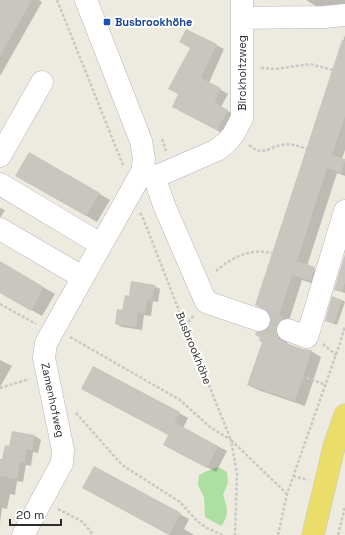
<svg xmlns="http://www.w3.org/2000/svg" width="345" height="535" font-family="'Space Grotesk',sans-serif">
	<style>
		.green { fill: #ade0a0 }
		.shadow { fill: #0003 }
		.building { fill: #c9c6c0 }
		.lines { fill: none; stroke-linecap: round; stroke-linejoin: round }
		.minor-tunnel { stroke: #c7c4bc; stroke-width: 22; stroke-dasharray: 22 11; stroke-linecap: butt }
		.minor-casing { stroke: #b4b4bf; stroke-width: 23 }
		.major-casing { stroke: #c8c8c8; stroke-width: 23 }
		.path { stroke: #c8c8c8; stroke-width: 2.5; stroke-dasharray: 3 2; stroke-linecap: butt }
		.minor { stroke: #fff; stroke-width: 22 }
		.major { stroke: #eadd69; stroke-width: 22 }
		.transit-dot { fill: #1a4fb4; stroke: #fff; stroke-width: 1.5 }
		.labels { text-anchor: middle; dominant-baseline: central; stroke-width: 4; stroke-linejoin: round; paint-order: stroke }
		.transit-label { font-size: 11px; font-weight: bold; fill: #164399; stroke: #fff; text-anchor: start }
		.street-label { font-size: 11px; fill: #2d2d2d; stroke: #fff }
	</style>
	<rect width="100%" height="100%" fill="#edeae0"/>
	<path class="green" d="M218,467L227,472L228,483L223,495C227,507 230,515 221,526L205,517L204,497L198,485L199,475L207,471Z"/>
	<path class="shadow" d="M3,0H39L42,2L0,76V5Z
		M306,0H345V11L319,8Z
		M186,30L224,49L209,83L228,94L221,107L235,115L224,134L180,111L179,94L191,48Z
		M345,35V150L342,159L345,160V176L337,173L307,266L324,274L321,286L302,280L287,327L285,338L288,344L302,350L311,351L321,357L305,406L258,390L248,385L263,342L261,338L256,335L268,330L272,324V317L270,312L256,305Z
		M30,153L110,200L97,222L17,175Z
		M0,208L5,210L0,218Z
		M0,262L55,294L42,316L0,292Z
		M345,266V293L335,290Z
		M154,286L160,289L158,302L153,301L151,316L144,315L142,330L122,327L116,324L130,297Z
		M342,300L345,302L337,325L329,322Z
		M0,360L12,366L0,387Z
		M91,393L179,413L188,418L183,428L227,451L216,472L173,450L169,435Z
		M35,436L41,440L38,453L33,452L31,466L26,465L23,482L17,481L15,495L10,494L7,509L2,508L0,523V460H3L10,447Z
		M95,468L189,519L184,529L194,535H170L92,493Z"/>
	<path class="building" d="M0,0H32L0,56Z
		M186,29L217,44L201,78L221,88L214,102L228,110L217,130L172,107L178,94L168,89L190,48L179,42Z
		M342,40L345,41V116L332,155L345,159V161L341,173L327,168L297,261L315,267L311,281L292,275L277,321H279L276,326V332L278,338L283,342L303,349L312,350L295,401L247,385L262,342L259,341L260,337L255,335L256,332H261L267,330L271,324V317L268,312L255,305Z
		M29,152L100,193L86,216L15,176Z
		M345,254V283L342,292L334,290Z
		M0,261L44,287L31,311L0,293Z
		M131,281L155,285L152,300L147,299L145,313L138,312L136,327L115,324L117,309L122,310L125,295L129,296Z
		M332,296L342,300L334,324L325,321Z
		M93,366L180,412L174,422L218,446L207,468L163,445L168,435L81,389Z
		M12,431L35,435L32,450L27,449L24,463L20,462L17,479L0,476V459H2L5,445L9,446Z
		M94,466L181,513L169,535L82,488Z"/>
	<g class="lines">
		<path class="minor-tunnel" d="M259,320L288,330"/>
		<defs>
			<path id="minor" d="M242,18L325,17L345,15
				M0,156L42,82
				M140,175L150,177L162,174L217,150L226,143L233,135L242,118V0
				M154,176L164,205L206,302L259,320
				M0,184L100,244
				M0,229L82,277
				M288,330L307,337L345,211
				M23,535L62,463L63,450L44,358L46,343L142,172L144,159L141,141L86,0"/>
			<path id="major" d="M313,535L334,447L345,415"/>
		</defs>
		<use href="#minor" class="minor-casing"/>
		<use href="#major" class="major-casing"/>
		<path class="path" d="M57,0L123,165
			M261,68L275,69L310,64L333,70
			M162,139L166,151
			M249,145C263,157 267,148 281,145C291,143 298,146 307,149
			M140,213L143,218L185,326L231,440L287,494
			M216,271C232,257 251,248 272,253
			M0,304L36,324
			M185,326L194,315
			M70,337L180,400L210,427L231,440L237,474L235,535
			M323,344L336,355
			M302,376L326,385
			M0,388L29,379
			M76,413L122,465L180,502L197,521L207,528L222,535
			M293,476L308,480
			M58,509L83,522L93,535
			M278,535L287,494L339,346L345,326
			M338,535L345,507"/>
		<use href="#minor" class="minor"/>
		<use href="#major" class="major"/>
	</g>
	<rect class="transit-dot" x="103" y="18" width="8" height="8" rx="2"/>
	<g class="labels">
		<g class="transit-label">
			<text x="115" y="22">Busbrookhöhe</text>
		</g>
		<g class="street-label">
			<text transform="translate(242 73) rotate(-90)">Birckholtzweg</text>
			<text transform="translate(194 348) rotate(68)">Busbrookhöhe</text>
			<text transform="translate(53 400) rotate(78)">Zamenhofweg</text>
		</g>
	</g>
	<path d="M10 519v6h51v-6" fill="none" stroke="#2d2d2d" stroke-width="2"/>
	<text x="16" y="519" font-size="12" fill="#2d2d2d" stroke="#ffffff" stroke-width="3" paint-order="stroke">20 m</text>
</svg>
